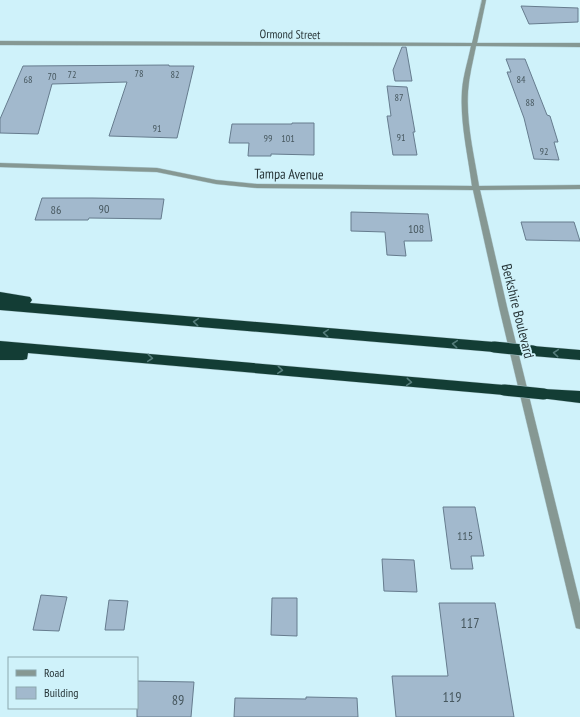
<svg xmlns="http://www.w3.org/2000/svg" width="580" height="717" font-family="'PT Sans Narrow',sans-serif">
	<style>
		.building { fill: #a2b9cd; stroke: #667c8e }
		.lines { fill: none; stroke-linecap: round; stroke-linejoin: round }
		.street-casing { stroke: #aeccd3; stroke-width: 1 }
		.highway-casing { stroke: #aeccd3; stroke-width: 1 }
		.street { fill: #869893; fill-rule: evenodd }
		.highway { fill: #133d35; fill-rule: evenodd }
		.highway-bridge-casing { stroke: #aeccd3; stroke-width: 12; stroke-linecap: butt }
		.highway-bridge { stroke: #133d35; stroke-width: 11 }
		.oneway { stroke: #557c7a }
		.labels { text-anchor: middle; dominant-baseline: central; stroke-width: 3.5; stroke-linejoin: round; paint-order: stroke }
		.far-number-label { font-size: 10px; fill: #46575e }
		.far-street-label { font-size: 12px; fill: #283639; stroke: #cff2fa }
		.number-label { font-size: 12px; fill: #46575e }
		.street-label { font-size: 14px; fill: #283639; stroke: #cff2fa }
		.near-number-label { font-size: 14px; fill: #46575e }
	</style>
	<rect width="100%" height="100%" fill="#cff2fa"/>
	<path class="building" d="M521,6L578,8V22L529,24Z
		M402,47H406L412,81H395L393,70Z
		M506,59H525L547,115L550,116L558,142H554L559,160L534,159L524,118L507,72H511Z
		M169,65V66H194L177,138L109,136L127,82L52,84L38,134L0,133V119L23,66Z
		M387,86L407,87L415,132H413L417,155H393L387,116H391Z
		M292,123H314V155L271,154V156H248L249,143H229L232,124H292Z
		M42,198H92L164,199L161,219L89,218L88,220H35Z
		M351,212L428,214L432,241H404L406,256L387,255L385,232L351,231Z
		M521,222H574L580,241L526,240Z
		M443,507H475L484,556H471L473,569H451Z
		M382,559L414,560L417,592L384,591Z
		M41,595L67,597L59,631L33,630Z
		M272,598H297V636L271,635Z
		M109,600L128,601L124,630H105Z
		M439,603H495L514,717H396L392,676H448Z
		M137,681L194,682L191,717H137Z
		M306,697L357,698L358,717H234L235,698L306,699Z"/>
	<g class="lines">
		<defs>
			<path id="street" d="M482,0H486L477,43H580V47L476,46C473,61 469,76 468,91C466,123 474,155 479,186L580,185V189L480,190L507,307L580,603V629L576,628L575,624L499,307L473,190L257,188L216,184L157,172L0,167V163L157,168L216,180L257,184L472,186C468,155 460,123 462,91C463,76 468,61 471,46L0,45V41L472,43Z"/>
			<path id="highway" d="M0,292L30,297L32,300L30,303L494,342L498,343L500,347L498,351L494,352L0,310Z
				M0,341L504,385L508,386L510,390L508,394L504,395L28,353L27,359L23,360H0Z
				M533,346L580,350V360L533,356L529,355L527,351L529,347Z
				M544,389L580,391V403L540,398L538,394L540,390Z"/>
		</defs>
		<use href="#street" class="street-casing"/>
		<use href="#highway" class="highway-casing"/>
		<use href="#street" class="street"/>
		<use href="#highway" class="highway"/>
		<defs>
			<path id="highway-bridge" d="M494,347L533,351
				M504,390L544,394"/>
		</defs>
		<use href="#highway-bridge" class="highway-bridge-casing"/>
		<use href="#highway-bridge" class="highway-bridge"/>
	</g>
	<defs><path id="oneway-chevron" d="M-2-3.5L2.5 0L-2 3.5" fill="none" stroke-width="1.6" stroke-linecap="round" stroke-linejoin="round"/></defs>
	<g class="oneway">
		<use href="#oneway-chevron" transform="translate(196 322) rotate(-175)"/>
		<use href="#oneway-chevron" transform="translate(326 333) rotate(-175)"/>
		<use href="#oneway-chevron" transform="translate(455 344) rotate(-175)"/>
		<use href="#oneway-chevron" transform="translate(556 353) rotate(-175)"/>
		<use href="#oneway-chevron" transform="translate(150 358) rotate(5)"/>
		<use href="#oneway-chevron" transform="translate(280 370) rotate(5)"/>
		<use href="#oneway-chevron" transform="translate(409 382) rotate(5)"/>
	</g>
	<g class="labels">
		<g class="far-number-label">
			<text x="139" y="73">78</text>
			<text x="72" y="74">72</text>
			<text x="175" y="74">82</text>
			<text x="52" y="76">70</text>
			<text x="28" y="79">68</text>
			<text x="521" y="79">84</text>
			<text x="399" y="97">87</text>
			<text x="530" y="102">88</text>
			<text x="157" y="128">91</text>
			<text x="401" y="137">91</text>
			<text x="268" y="138">99</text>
			<text x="288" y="138">101</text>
			<text x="544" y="151">92</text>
		</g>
		<g class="far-street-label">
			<text transform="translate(290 34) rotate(1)">Ormond Street</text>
		</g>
		<g class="number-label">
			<text x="104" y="208">90</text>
			<text x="56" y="209">86</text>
			<text x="416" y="228">108</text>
			<text x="465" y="535">115</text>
		</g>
		<g class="street-label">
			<text transform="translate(289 174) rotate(1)">Tampa Avenue</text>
			<text transform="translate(518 311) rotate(76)">Berkshire Boulevard</text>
		</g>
		<g class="near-number-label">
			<text x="470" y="623">117</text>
			<text x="452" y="697">119</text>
			<text x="178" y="700">89</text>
		</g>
	</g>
	<rect x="8" y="657" width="130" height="52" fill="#cff2fa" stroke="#8ca7ad"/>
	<rect x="16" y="670" width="20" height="6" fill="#869893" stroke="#8ca7ad"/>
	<text x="44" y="677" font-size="12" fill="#283639">Road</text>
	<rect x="16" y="687" width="20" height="12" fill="#a2b9cd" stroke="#8ca7ad"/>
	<text x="44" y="697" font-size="12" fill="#283639">Building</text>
</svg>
